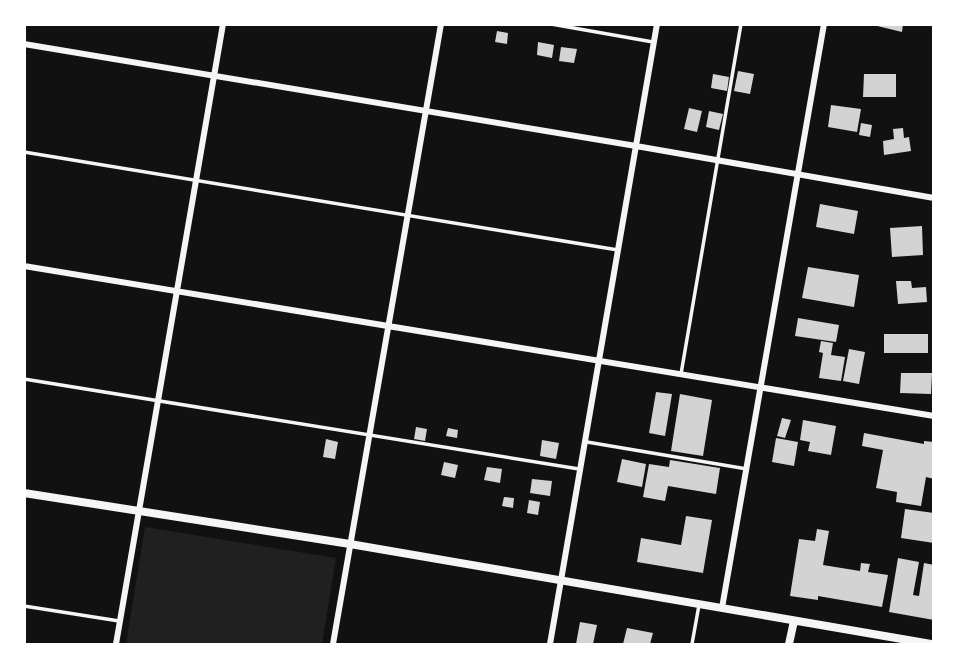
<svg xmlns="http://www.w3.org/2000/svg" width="958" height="669" font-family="Barlow,sans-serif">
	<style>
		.green { fill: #202020 }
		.building { fill: #d3d3d3 }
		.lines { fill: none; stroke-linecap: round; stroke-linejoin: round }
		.service { stroke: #f5f5f5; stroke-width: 3.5 }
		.minor { stroke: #f5f5f5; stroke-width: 6 }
		.tertiary { stroke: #f5f5f5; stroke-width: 8 }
	</style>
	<rect width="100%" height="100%" fill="#111"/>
	<path class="green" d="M145,527L336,558L322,644H126Z"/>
	<path class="building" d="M869,24H903L902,32Z
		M497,31L508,33L507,44L495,42Z
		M538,42L554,45L552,58L537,55Z
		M561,47L577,49L574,63L559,61Z
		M738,71L754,74L750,94L734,91Z
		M713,74L729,77L727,91L711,88Z
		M864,74H896V97H863Z
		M831,105L861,109L857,132L828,127Z
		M689,108L702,111L697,132L684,129Z
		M709,111L723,114L719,130L706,127Z
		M861,123L872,125L870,137L859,135Z
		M903,128L904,138L909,137L911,151L884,155L883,141L894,139L893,129Z
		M820,204L858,211L854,234L816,227Z
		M922,226L923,255L892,257L890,228Z
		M808,267L859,275L854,307L802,298Z
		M896,281H911L912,288L926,287L927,302L898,304Z
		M798,318L839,325L836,342L795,336Z
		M884,334H928V353H884Z
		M821,341L833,343L831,355L845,357L841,381L819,378L823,353L819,352Z
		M849,349L865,352L859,384L843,381Z
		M901,373H932L931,394L900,393Z
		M656,392L672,394L665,436L649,433Z
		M680,394L712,400L703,456L671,451Z
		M782,418L791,420L785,438L777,436Z
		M803,420L836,426L831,455L808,451L810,442L800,440Z
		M416,427L427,429L425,441L414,439Z
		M448,428L458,430L457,438L446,436Z
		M864,433L924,444V441L934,442V479L926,477L921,506L896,502L897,492L876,488L883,450L862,446Z
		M776,438L798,442L794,466L772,462Z
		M326,439L338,442L335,459L323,457Z
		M542,440L559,443L556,459L540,456Z
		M622,459L646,464L642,487L617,482Z
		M670,460L720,468L716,494L668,486L665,501L643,497L649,464L669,467Z
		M444,462L458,465L455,478L441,475Z
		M487,467L502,469L500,483L484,480Z
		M532,479L552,481L550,496L530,493Z
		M504,497L514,498L513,508L502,506Z
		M529,500L540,502L538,515L527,513Z
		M905,509L934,513V543L901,538Z
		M686,516L712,520L703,573L637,562L641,538L681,545Z
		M817,529L829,531L823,565L860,571L861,563L870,564L868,572L888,575L882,607L818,596V600L790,596L799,539L815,541Z
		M898,558L919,562L913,595L919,596L924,563L934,565V620L889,612Z
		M580,622L597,625L593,644H576Z
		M627,628L653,633L650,644H623Z"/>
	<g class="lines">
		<path class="service" d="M551,24L653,42
			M24,152L618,250
			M681,374L741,24
			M24,379L579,469
			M587,442L747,469
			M24,606L119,621
			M692,644L699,605"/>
		<path class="minor" d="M24,44L636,146L934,198
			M24,266L934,416
			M722,608L824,24
			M116,644L223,24
			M333,644L441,24
			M550,644L657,24"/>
		<path class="tertiary" d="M24,493L350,544L931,644
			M789,644L794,621"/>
	</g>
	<rect width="958" height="669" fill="none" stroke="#ffffff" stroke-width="52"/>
</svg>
